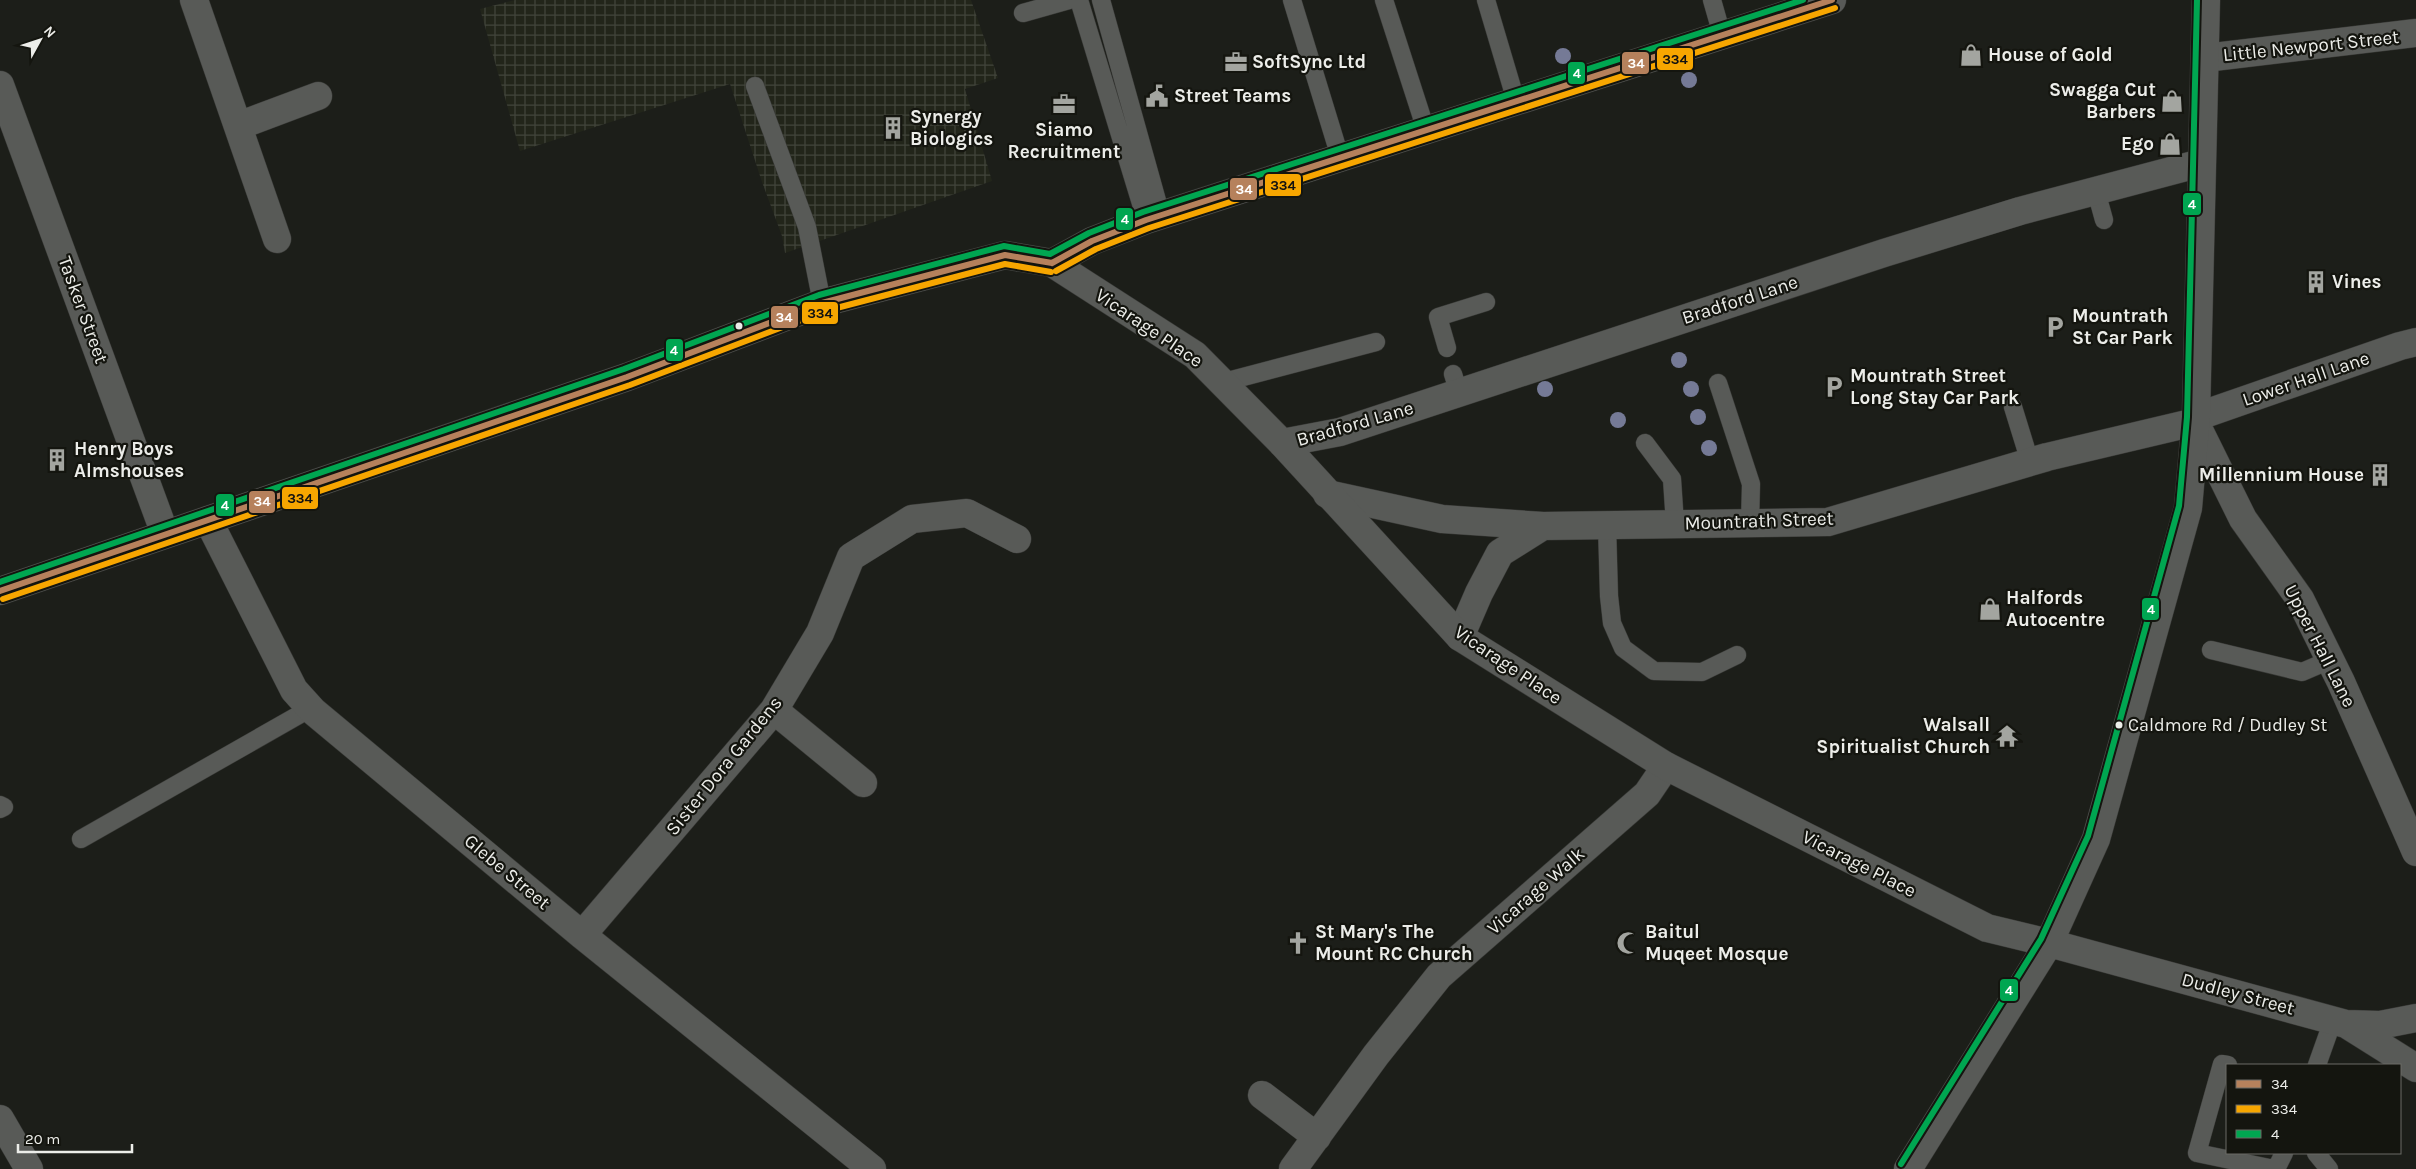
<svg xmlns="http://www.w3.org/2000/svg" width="2416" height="1169" font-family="Karla,sans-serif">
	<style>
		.industrial { fill: url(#industrial-grid) }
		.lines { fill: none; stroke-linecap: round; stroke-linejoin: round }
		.service-casing { stroke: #383936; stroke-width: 19 }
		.minor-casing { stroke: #383936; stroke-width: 29 }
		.tertiary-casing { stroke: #383936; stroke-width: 29 }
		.service { stroke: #585a57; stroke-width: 18 }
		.minor { stroke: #585a57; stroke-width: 28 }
		.tertiary { stroke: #585a57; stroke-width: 28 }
		.bus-1-casing { stroke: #14150f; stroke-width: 10 }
		.bus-2-casing { stroke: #14150f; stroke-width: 10 }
		.bus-3-casing { stroke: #14150f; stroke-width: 10 }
		.bus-1 { stroke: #b6815c; stroke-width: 6 }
		.bus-2 { stroke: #f7a600; stroke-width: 6 }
		.bus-3 { stroke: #00a651; stroke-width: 6 }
		.tree { fill: #757a96 }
		.bus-dot { fill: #ecede9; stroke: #14150f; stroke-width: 2 }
		.labels { text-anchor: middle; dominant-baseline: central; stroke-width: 4.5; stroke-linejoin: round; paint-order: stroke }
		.bus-label { font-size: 18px; fill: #ecede9; stroke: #14150f; text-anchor: start }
		.street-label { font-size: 19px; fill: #ecede9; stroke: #14150f }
		.poi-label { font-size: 19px; font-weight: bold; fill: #ecede9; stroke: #14150f; text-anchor: start }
		.line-badge { stroke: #14150f; stroke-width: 2 }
		.badge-label { font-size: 14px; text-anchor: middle; font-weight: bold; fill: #fff }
		.pale-badge-label { font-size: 14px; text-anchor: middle; font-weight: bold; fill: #111 }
	</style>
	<defs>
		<pattern id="industrial-grid" width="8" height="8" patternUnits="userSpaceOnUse" patternTransform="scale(1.25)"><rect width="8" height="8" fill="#22251a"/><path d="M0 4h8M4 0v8" fill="none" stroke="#42453b"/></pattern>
	</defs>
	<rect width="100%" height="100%" fill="#1c1e19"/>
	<path class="industrial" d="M515,0H971L998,78L965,89L992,181L785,253L782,236L762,182L730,84L520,151L480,9Z"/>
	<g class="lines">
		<defs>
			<path id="service" d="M1079,0L1146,220
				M1101,0L1161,215
				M1292,0L1340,157
				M1384,0L1426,130
				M1486,0L1516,101
				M1712,0L1722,35
				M1023,13L1069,0
				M755,86L807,227L822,303
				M2096,191L2104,220
				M1447,348L1438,317L1486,302
				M1453,374L1459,393
				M1224,382L1376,342
				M1718,383L1751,484L1750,524
				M2013,407L2030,462
				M1645,443L1672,479L1675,524
				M1607,525L1609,596L1612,623L1623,648L1654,671L1702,672L1737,655
				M2211,650L2302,672L2330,660
				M0,805L4,807L0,809
				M81,839L311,708
				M2228,1065L2222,1064L2197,1153L2274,1169
				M2317,1065L2333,1020
				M2316,1153L2329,1169
				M2276,1169L2284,1153"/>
			<path id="minor" d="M194,0L277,239
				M2205,58L2416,33
				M0,85L165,534
				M238,126L318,96
				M2196,417L2400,346L2416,342
				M1282,443L1340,432L1884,253L2020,211L2201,163
				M1327,494L1442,519L1543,526
				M208,520L294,690L313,711L582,935L872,1169
				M1460,637L1479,593L1500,553L1543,526L1828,522L2047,457L2195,422L2243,519L2300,599L2341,682L2416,852
				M774,710L863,783
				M582,935L774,710L820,633L851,557L912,519L967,513L1017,539
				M1262,1095L1317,1137
				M0,1119L29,1169
				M1293,1169L1376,1055L1439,976L1647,794L1666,766"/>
			<path id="tertiary" d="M1052,263L1092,241L1146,220L1832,0
				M0,591L627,377L822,303L1005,255L1052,263L1195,355L1282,443L1460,637L1666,766L1987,928L2049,943L2346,1024L2416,1068
				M2346,1024L2380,1025L2416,1018
				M1908,1169L2049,943L2096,839L2188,508L2196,417L2206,0"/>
		</defs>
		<use href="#service" class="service-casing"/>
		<use href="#minor" class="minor-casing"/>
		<use href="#tertiary" class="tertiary-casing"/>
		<use href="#service" class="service"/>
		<use href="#minor" class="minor"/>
		<use href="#tertiary" class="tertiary"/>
		<defs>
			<path id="bus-1" d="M1052,263L1092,241L1146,220L1832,0
				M0,591L627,377L822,303L1005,255L1052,263"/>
			<path id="bus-2" d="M1056,271L1096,249L1149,228L1835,8
				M3,599L630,385L825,311L1005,264L1051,272"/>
			<path id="bus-3" d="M0,582L624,369L819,295L1004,246L1050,254L1089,233L1143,212L1803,0
				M1901,1164L2041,939L2088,836L2179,506L2187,417L2197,0"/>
		</defs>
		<use href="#bus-1" class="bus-1-casing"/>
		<use href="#bus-2" class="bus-2-casing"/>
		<use href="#bus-3" class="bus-3-casing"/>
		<use href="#bus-1" class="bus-1"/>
		<use href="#bus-2" class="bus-2"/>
		<use href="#bus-3" class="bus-3"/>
	</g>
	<g class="tree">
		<circle cx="1563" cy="56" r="8"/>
		<circle cx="1689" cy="80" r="8"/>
		<circle cx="1679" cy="360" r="8"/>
		<circle cx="1545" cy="389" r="8"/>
		<circle cx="1691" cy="389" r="8"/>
		<circle cx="1698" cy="417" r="8"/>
		<circle cx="1618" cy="420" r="8"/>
		<circle cx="1709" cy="448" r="8"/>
	</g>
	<defs>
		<symbol id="shop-bare" viewBox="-9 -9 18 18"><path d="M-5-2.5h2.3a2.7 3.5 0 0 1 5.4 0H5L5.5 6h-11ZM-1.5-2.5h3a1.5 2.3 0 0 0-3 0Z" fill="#a3a5a0" stroke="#14150f" stroke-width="2.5" paint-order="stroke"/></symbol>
		<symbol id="office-bare" viewBox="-9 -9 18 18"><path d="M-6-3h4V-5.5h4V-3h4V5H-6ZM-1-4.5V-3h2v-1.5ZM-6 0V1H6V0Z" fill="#a3a5a0" stroke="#14150f" stroke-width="2.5" paint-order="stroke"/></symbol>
		<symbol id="civic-bare" viewBox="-9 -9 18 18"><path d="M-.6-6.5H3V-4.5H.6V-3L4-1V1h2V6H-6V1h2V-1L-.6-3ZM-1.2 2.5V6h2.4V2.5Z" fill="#a3a5a0" stroke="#14150f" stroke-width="2.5" paint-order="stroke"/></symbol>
		<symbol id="building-bare" viewBox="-9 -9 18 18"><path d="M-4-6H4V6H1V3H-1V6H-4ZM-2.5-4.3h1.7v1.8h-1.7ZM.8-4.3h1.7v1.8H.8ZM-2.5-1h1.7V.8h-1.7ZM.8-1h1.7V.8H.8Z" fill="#a3a5a0" stroke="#14150f" stroke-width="2.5" paint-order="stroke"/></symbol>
		<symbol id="parking-bare" viewBox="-9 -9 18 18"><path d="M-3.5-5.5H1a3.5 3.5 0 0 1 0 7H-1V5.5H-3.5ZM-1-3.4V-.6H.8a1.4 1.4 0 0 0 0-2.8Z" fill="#a3a5a0" stroke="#14150f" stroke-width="2.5" paint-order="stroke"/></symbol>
		<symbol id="temple-bare" viewBox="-9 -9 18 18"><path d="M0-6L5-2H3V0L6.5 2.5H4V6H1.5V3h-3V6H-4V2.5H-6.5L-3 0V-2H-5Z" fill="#a3a5a0" stroke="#14150f" stroke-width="2.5" paint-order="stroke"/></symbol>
		<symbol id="church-bare" viewBox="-9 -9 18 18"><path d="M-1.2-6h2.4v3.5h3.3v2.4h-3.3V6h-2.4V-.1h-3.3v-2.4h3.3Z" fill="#a3a5a0" stroke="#14150f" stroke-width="2.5" paint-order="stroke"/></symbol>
		<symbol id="mosque-bare" viewBox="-9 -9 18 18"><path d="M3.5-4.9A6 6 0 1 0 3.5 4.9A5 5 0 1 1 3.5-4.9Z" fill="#a3a5a0" stroke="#14150f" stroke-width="2.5" paint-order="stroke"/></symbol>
	</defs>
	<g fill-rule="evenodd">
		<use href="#shop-bare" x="1955" y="39" width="32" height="32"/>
		<use href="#office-bare" x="1220" y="46" width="32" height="32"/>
		<use href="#civic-bare" x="1141" y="80" width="32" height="32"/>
		<use href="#shop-bare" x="2156" y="85" width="32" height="32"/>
		<use href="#office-bare" x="1048" y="88" width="32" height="32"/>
		<use href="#building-bare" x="877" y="112" width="32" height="32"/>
		<use href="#shop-bare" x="2154" y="128" width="32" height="32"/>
		<use href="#building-bare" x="2300" y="266" width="32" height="32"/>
		<use href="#parking-bare" x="2039" y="311" width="32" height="32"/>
		<use href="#parking-bare" x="1818" y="371" width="32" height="32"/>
		<use href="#building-bare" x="41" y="444" width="32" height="32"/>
		<use href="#building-bare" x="2364" y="459" width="32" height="32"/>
		<use href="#shop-bare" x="1974" y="593" width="32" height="32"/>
		<use href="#temple-bare" x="1991" y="720" width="32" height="32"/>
		<use href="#church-bare" x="1282" y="927" width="32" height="32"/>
		<use href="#mosque-bare" x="1612" y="927" width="32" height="32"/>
	</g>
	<g class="bus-dot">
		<circle cx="739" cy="326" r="4.5"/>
		<circle cx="2119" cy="725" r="4.5"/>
	</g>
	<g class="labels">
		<g class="bus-label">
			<text x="2128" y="725">Caldmore Rd / Dudley St</text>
		</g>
		<g class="street-label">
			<text transform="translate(2311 46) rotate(-6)">Little Newport Street</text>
			<text transform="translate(1740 300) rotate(-18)">Bradford Lane</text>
			<text transform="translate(83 310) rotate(70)">Tasker Street</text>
			<text transform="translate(1149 328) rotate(34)">Vicarage Place</text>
			<text transform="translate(2306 379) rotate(-19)">Lower Hall Lane</text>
			<text transform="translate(1355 424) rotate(-16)">Bradford Lane</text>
			<text transform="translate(1759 521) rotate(-2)">Mountrath Street</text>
			<text transform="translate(2320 646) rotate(63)">Upper Hall Lane</text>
			<text transform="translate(1508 665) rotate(34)">Vicarage Place</text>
			<text transform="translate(724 766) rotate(-51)">Sister Dora Gardens</text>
			<text transform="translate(1859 864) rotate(27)">Vicarage Place</text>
			<text transform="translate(507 872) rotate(40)">Glebe Street</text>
			<text transform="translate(1536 891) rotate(-41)">Vicarage Walk</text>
			<text transform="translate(2238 994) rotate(15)">Dudley Street</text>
		</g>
		<g class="poi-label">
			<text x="1988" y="55">House of Gold</text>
			<text x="1252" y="62">SoftSync Ltd</text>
			<text x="2156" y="90" text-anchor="end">Swagga Cut<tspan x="2156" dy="22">Barbers</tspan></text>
			<text x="1174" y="96">Street Teams</text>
			<text x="910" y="117">Synergy<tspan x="910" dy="22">Biologics</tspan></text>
			<text x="1064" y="130" text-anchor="middle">Siamo<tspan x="1064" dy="22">Recruitment</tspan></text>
			<text x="2154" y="144" text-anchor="end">Ego</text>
			<text x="2332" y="282">Vines</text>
			<text x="2072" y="316">Mountrath<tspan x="2072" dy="22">St Car Park</tspan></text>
			<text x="1850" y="376">Mountrath Street<tspan x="1850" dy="22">Long Stay Car Park</tspan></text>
			<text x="74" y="449">Henry Boys<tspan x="74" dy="22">Almshouses</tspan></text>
			<text x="2364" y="475" text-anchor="end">Millennium House</text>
			<text x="2006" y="598">Halfords<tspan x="2006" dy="22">Autocentre</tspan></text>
			<text x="1990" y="725" text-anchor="end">Walsall<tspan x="1990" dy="22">Spiritualist Church</tspan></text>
			<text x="1315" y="932">St Mary's The<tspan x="1315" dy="22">Mount RC Church</tspan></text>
			<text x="1645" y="932">Baitul<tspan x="1645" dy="22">Muqeet Mosque</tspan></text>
		</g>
	</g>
	<g class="line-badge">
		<rect x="1656" y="47" width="38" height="24" rx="5" fill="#f7a600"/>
		<rect x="1621" y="51" width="29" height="24" rx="5" fill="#b6815c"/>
		<rect x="1567" y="61" width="19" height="24" rx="5" fill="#00a651"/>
		<rect x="1264" y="173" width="38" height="24" rx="5" fill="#f7a600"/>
		<rect x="1229" y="177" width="29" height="24" rx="5" fill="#b6815c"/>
		<rect x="2182" y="192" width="20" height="24" rx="5" fill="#00a651"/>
		<rect x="1115" y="207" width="19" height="24" rx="5" fill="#00a651"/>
		<rect x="801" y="301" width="38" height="24" rx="5" fill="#f7a600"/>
		<rect x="770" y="305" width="29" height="24" rx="5" fill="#b6815c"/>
		<rect x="665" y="338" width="19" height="24" rx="5" fill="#00a651"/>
		<rect x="281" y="486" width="38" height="24" rx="5" fill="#f7a600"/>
		<rect x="248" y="490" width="28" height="24" rx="5" fill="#b6815c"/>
		<rect x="215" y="493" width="20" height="24" rx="5" fill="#00a651"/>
		<rect x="2141" y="597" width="19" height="24" rx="5" fill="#00a651"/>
		<rect x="1999" y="978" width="20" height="24" rx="5" fill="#00a651"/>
	</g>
	<g class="badge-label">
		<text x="1636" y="68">34</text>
		<text x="1577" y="78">4</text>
		<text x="1244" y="194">34</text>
		<text x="2192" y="209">4</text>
		<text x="1125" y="224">4</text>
		<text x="784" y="322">34</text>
		<text x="674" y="355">4</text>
		<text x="262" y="506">34</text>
		<text x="225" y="510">4</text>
		<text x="2151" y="614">4</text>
		<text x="2009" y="995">4</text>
	</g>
	<g class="pale-badge-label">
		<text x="1675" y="64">334</text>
		<text x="1283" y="190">334</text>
		<text x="820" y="318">334</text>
		<text x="300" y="503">334</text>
	</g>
	<rect x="2226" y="1064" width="175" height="90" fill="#14150f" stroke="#6a6b66"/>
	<rect x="2236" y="1080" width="25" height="8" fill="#b6815c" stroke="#6a6b66"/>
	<text x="2271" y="1089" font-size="15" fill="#ecede9">34</text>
	<rect x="2236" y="1105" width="25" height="8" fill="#f7a600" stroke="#6a6b66"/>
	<text x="2271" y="1114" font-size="15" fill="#ecede9">334</text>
	<rect x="2236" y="1130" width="25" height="8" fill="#00a651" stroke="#6a6b66"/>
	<text x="2271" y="1139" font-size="15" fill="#ecede9">4</text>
	<g transform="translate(40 40) rotate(50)" stroke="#14150f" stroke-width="4" paint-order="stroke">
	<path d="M0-4L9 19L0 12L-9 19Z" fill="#ecede9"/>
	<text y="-8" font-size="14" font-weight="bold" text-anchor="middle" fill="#ecede9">N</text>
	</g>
	<path d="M18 1144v8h114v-8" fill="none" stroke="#ecede9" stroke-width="2.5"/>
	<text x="25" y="1144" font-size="15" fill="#ecede9" stroke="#14150f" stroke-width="4" paint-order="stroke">20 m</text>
</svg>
